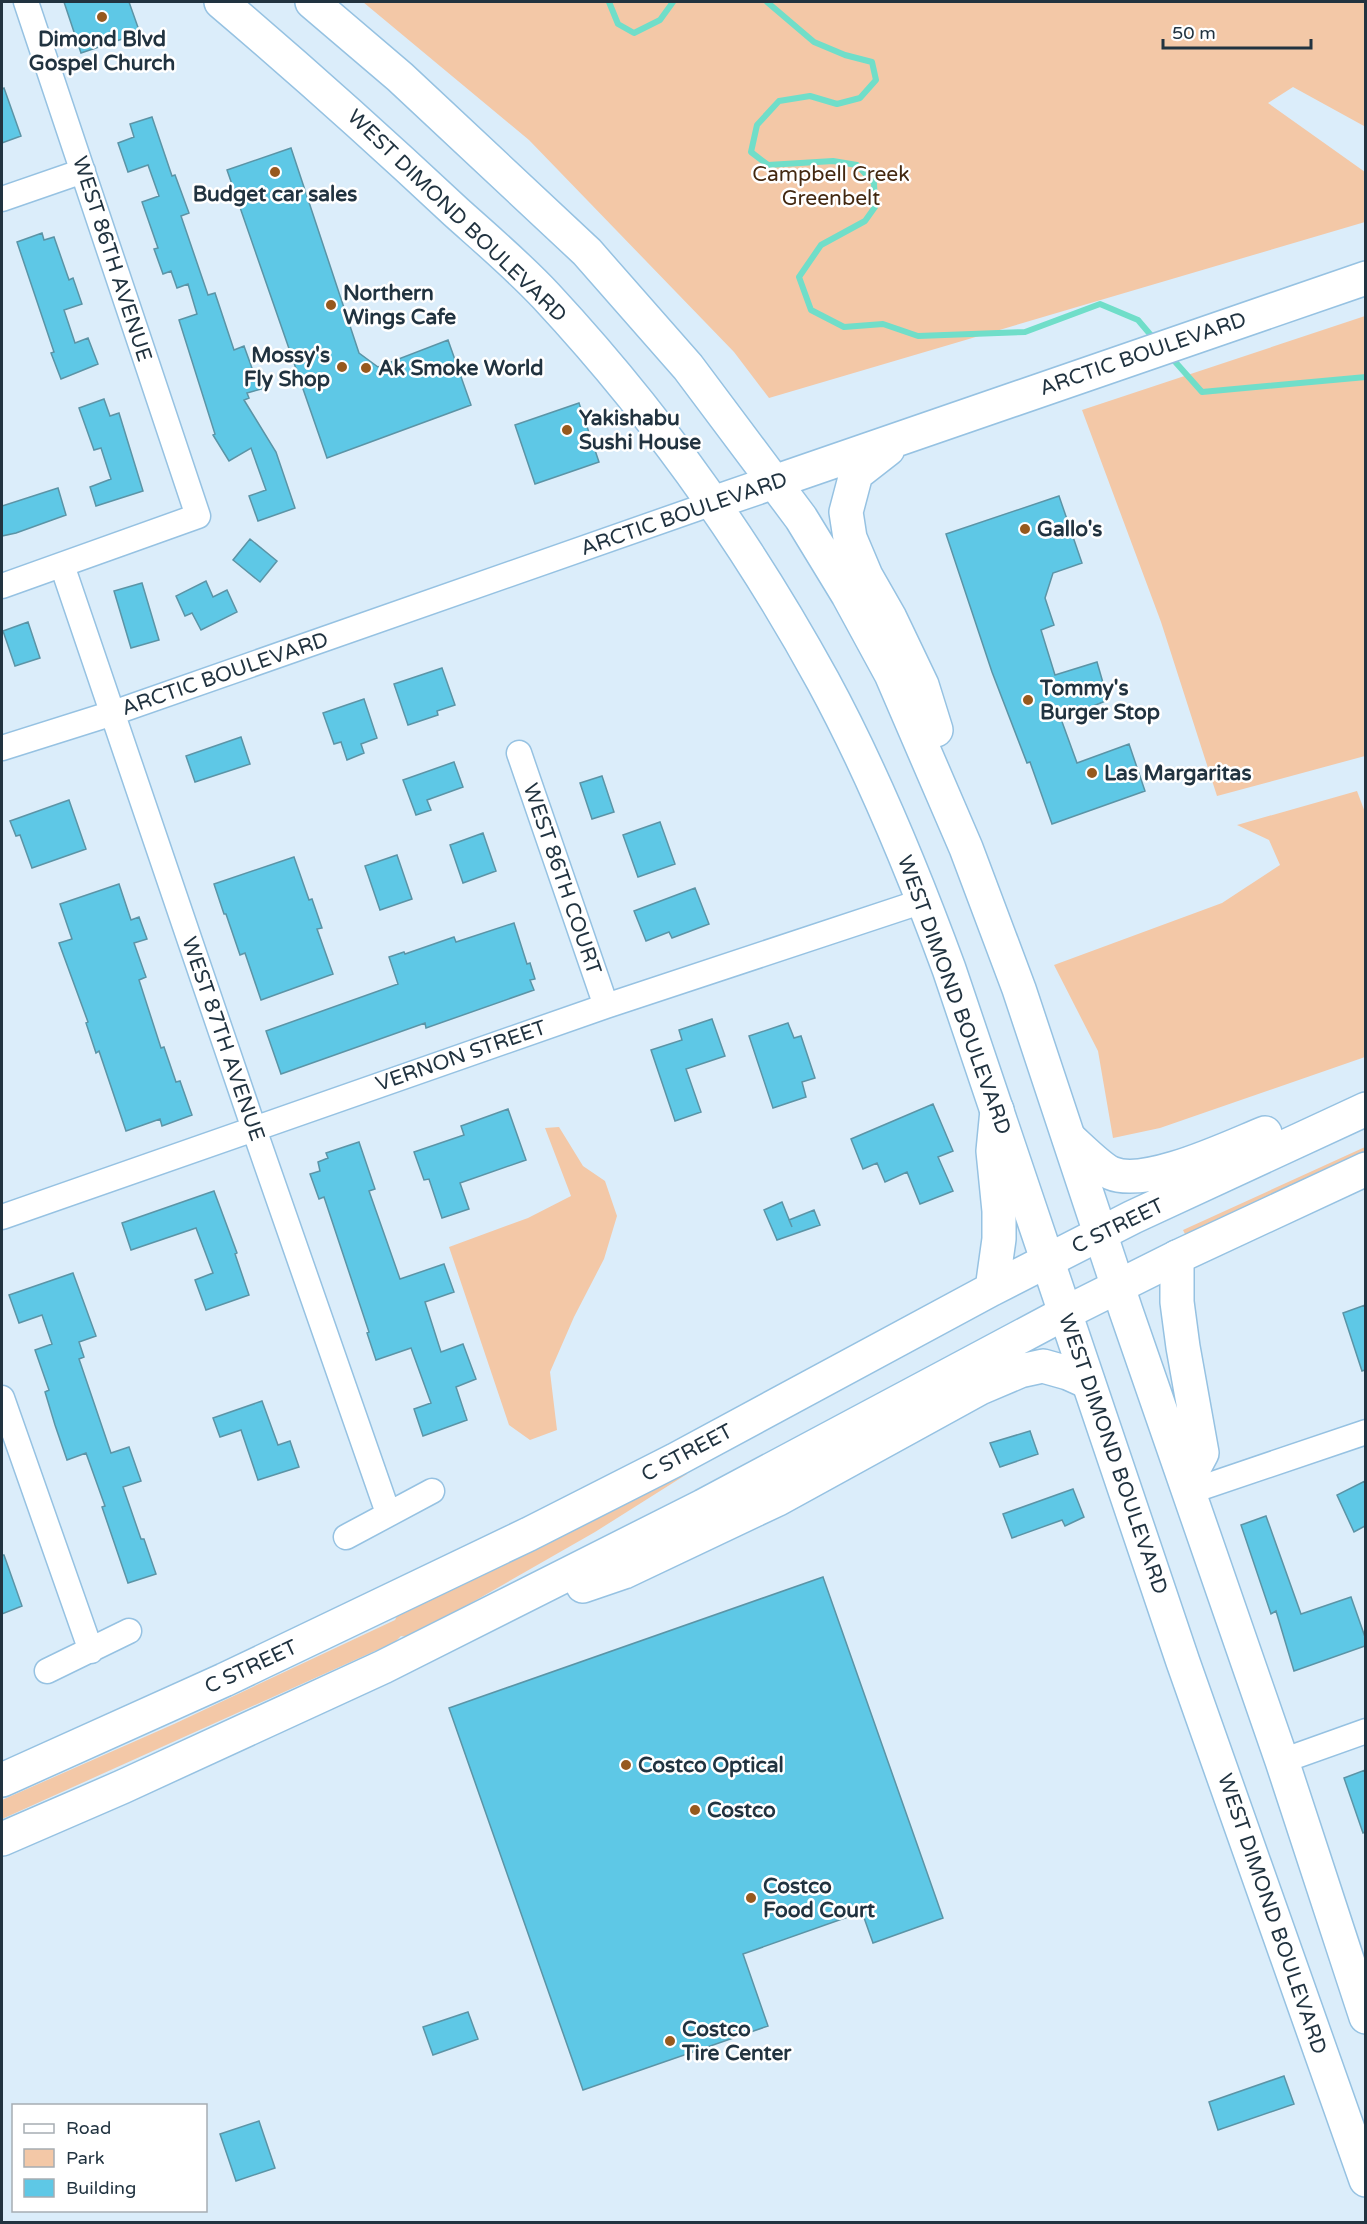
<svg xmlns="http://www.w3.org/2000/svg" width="1367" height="2224" font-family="'Varela Round',sans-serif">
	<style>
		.green { fill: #f3c8a7 }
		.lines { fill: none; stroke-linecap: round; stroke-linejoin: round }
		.stream { stroke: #70dec9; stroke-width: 6 }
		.building { fill: #5ec8e6; stroke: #5b94a6; stroke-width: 1.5 }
		.minor-casing { stroke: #96c2e2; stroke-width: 27 }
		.secondary-casing { stroke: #96c2e2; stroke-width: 36 }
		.primary-casing { stroke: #96c2e2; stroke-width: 36 }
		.minor { stroke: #fff; stroke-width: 24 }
		.secondary { stroke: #fff; stroke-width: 33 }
		.primary { stroke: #fff; stroke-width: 33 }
		.poi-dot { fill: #97591e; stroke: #fff; stroke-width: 2 }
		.labels { text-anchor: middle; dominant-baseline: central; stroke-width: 5; stroke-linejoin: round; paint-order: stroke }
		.poi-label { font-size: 21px; font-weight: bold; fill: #213340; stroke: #fff; text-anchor: start }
		.park-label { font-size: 21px; fill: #432810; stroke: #fff }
		.street-label { font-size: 21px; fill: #213340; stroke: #fff }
	</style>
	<rect width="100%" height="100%" fill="#dbedfa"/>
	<path class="green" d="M363,2H1365L1364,126L1293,87L1268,103L1365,172V222L769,398L734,352L529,140Z
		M1365,316V756L1217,796L1161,622L1082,410Z
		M1357,791L1366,815L1365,1057L1160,1128L1113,1138L1098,1051L1054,965L1222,903L1280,865L1269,840L1237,825Z
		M559,1127L583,1166L605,1181L617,1216L604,1259L574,1317L550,1372L557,1430L530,1440L509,1425L449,1247L528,1218L571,1196L545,1128Z
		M1365,1147V1152L1186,1236L1183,1230Z
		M686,1469L687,1474L595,1532L429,1627L407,1637L401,1636L395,1642L2,1819V1800L174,1724L395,1620L398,1614L578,1527Z"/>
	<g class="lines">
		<path class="stream" d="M609,2L618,24L634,33L660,20L673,2
			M767,2L814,42L845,55L872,62L876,80L860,98L837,104L810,96L779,101L757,125L751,152L768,165L833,161L857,165L874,183L875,207L865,221L821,245L799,277L811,310L844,327L883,324L918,336L1025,332L1100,304L1138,320L1155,340
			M1170,356L1202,392L1366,377"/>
	</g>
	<path class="building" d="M64,2H129L140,33L81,53Z
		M4,88L21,136L2,143V89Z
		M152,117L172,176L175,175L189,213L181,216L208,295L215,293L234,350L244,346L253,371L258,369L265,388L247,393L249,398L244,400L276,452L295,508L258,521L249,496L266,490L251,448L229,461L213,435L215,434L179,320L197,314L188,284L177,288L171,271L163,274L154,249L158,248L142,202L159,196L148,165L128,172L118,143L134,137L130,124Z
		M291,148L359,353L378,367L448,340L471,405L327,458L227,170Z
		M42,233L44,240L54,237L69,280L73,278L82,304L64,310L75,343L88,338L98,364L61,379L51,353L54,352L17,242Z
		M104,399L110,416L119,413L143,491L96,506L90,487L111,479L101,448L94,450L79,408Z
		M579,403L599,462L535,484L515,425Z
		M58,488L66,515L16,533L2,536V506Z
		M1059,496L1082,563L1053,573L1045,598L1054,625L1041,630L1055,675L1097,662L1108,700L1061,719L1077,763L1129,744L1145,791L1052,824L1030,762L1027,763L992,672L946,534Z
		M250,539L277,561L260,582L233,560Z
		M206,581L213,597L227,590L237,612L201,630L192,613L185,616L176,596Z
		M142,583L159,640L131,648L114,591Z
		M28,622L40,658L15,666L3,631Z
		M442,668L455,705L437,711L438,715L408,725L394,684Z
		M364,699L377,738L361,744L364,753L347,760L341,742L334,744L323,713Z
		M241,737L250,764L195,782L186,756Z
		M454,762L463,787L427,800L431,810L416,815L403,780Z
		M602,776L614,812L592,819L580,783Z
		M69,800L86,849L32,868L20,835L16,836L10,821Z
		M660,822L675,864L638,877L623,835Z
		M483,833L496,871L463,883L450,845Z
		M397,855L412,899L380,910L365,866Z
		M294,857L309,900L312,899L322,928L317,929L333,974L261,1000L245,953L240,955L226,914H224L214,884Z
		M119,884L131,920L139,917L147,939L134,943L146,977L139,980L161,1048L164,1047L176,1082L180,1081L192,1115L162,1126L160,1119L126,1131L99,1051L96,1053L86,1023L88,1022L59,943L72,939L60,904Z
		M695,888L709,924L672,938L669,932L646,941L634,911Z
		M514,923L527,964L530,963L535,979L530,980L534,990L426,1028L425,1023L281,1074L266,1031L398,984L389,957L404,952L405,954L454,937L456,942Z
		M712,1019L725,1056L686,1069L701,1112L675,1121L651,1050L682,1040L679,1030Z
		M788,1023L794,1038L801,1036L815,1078L802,1082L806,1097L773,1108L749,1036Z
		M933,1104L953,1151L938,1157L953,1191L920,1204L907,1172L885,1182L877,1163L863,1169L851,1139Z
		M508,1109L526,1160L460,1183L469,1209L442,1218L429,1179L424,1180L414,1152L464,1135L461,1126Z
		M359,1142L375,1189L369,1191L400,1279L444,1264L454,1292L425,1302L441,1352L463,1344L476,1379L456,1387L467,1420L423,1436L414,1409L431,1403L411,1348L376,1360L367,1333L369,1332L324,1197L319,1199L310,1174L320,1171L318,1162L328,1158L326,1153Z
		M214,1191L237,1253L235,1254L249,1295L206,1310L195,1280L213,1273L196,1228L131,1250L122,1223Z
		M782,1202L792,1227L789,1220L814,1210L820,1225L777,1240L764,1210Z
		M73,1273L96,1336L79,1342L84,1357L79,1359L111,1453L129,1447L141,1481L123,1487L141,1539H144L156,1574L128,1583L102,1507L105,1506L86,1453L67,1460L55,1425L45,1392L49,1390L35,1350L52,1344L42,1315L19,1323L9,1295Z
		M1365,1305V1370L1362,1371L1343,1313Z
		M262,1401L278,1445L290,1441L299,1467L258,1480L241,1430L220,1437L213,1418Z
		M1030,1431L1038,1454L1000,1467L990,1443Z
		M1365,1481V1526L1354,1532L1337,1495Z
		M1073,1489L1084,1517L1065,1526L1062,1520L1012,1538L1003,1514Z
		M1266,1516L1301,1614L1351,1597L1365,1637V1646L1294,1671L1276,1611L1271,1614L1241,1525Z
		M2,1555H4L22,1606L2,1614Z
		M823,1577L943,1918L873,1943L862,1912L743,1954L768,2026L583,2090L449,1708Z
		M1365,1770V1832L1363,1833L1344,1778Z
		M468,2012L478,2039L433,2055L423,2027Z
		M1284,2076L1294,2104L1218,2130L1209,2102Z
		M259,2121L275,2168L236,2181L220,2134Z"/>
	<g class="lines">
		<defs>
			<path id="minor" d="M2,199L83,171
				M62,565L254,1129L388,1513
				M2,586L198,516L26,2
				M2,748L113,713L713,503
				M519,753L606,1006
				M2,1217L606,1006L923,901
				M2,1398L91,1651
				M1189,1492L1366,1432
				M346,1537L432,1491
				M47,1671L129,1631
				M1282,1761L1366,1731"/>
			<path id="secondary" d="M221,2C301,70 379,140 456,212C486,239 518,266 546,296C654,412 747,542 823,681C873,773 913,871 949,969L1183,1662L1366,2180
				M312,2L400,77L587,252L688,367L801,518L848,595L891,674L966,848L1019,989L1126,1311L1282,1761L1366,2017
				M888,449L856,474L846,512L850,538L866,576L890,618L922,685L936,730
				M713,503L1366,278
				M1177,1257V1302L1183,1347L1202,1453L1186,1483"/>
			<path id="primary" d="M1069,1138C1079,1147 1100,1168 1111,1173C1146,1188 1230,1147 1265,1133
				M992,1289L999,1239V1211L993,1151L997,1110
				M583,1586L624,1572L778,1499L980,1388L1020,1371L1043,1366L1068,1373L1088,1382
				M2,1780L224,1680L529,1534L675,1460L992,1289L1133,1217L1366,1109
				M2,1839L122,1787L383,1667L703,1506L1065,1313L1177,1257L1366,1169"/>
		</defs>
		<use href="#minor" class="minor-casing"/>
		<use href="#secondary" class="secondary-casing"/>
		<use href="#primary" class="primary-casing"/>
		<use href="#minor" class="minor"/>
		<use href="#secondary" class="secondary"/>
		<use href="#primary" class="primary"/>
	</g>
	<g class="poi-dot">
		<circle cx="102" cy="17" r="6"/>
		<circle cx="275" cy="172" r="6"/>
		<circle cx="331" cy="305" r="6"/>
		<circle cx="342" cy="367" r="6"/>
		<circle cx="366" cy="368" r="6"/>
		<circle cx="567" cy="430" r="6"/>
		<circle cx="1025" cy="529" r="6"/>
		<circle cx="1028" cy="700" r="6"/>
		<circle cx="1092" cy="773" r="6"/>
		<circle cx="626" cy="1765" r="6"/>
		<circle cx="695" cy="1810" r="6"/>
		<circle cx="751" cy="1898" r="6"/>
		<circle cx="670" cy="2041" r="6"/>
	</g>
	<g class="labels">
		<g class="poi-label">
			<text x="102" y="39" text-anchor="middle">Dimond Blvd<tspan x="102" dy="24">Gospel Church</tspan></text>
			<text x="275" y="194" text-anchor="middle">Budget car sales</text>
			<text x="343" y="293">Northern<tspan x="343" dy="24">Wings Cafe</tspan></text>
			<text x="330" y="355" text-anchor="end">Mossy's<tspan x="330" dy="24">Fly Shop</tspan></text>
			<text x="378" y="368">Ak Smoke World</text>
			<text x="579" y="418">Yakishabu<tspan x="579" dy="24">Sushi House</tspan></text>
			<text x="1037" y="529">Gallo's</text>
			<text x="1040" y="688">Tommy's<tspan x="1040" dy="24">Burger Stop</tspan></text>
			<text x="1104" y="773">Las Margaritas</text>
			<text x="638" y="1765">Costco Optical</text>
			<text x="707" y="1810">Costco</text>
			<text x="763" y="1886">Costco<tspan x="763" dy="24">Food Court</tspan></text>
			<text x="682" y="2029">Costco<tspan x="682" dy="24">Tire Center</tspan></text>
		</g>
		<g class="park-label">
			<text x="831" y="174">Campbell Creek<tspan x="831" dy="24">Greenbelt</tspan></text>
		</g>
		<g class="street-label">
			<text transform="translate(457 216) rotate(44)">WEST DIMOND BOULEVARD</text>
			<text transform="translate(112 259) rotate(72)">WEST 86TH AVENUE</text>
			<text transform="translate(1143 354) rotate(-19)">ARCTIC BOULEVARD</text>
			<text transform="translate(684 514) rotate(-19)">ARCTIC BOULEVARD</text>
			<text transform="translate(225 674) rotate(-19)">ARCTIC BOULEVARD</text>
			<text transform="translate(562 879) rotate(71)">WEST 86TH COURT</text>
			<text transform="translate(954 995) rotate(70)">WEST DIMOND BOULEVARD</text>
			<text transform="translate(223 1039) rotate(71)">WEST 87TH AVENUE</text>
			<text transform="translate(461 1056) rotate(-19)">VERNON STREET</text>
			<text transform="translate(1118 1226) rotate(-26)">C STREET</text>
			<text transform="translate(687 1453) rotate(-28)">C STREET</text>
			<text transform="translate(1113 1454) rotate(71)">WEST DIMOND BOULEVARD</text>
			<text transform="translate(251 1667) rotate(-25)">C STREET</text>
			<text transform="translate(1272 1914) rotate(71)">WEST DIMOND BOULEVARD</text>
		</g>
	</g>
	<rect width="1367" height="2224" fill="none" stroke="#213340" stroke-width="6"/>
	<rect x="12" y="2104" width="195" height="108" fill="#ffffff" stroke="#a6adb3" stroke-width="1.5"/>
	<rect x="24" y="2124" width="30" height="9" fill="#ffffff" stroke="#a6adb3" stroke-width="1.5"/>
	<text x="66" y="2134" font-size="18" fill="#213340">Road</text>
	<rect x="24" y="2149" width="30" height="18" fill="#f3c8a7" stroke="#a6adb3" stroke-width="1.5"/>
	<text x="66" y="2164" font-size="18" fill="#213340">Park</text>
	<rect x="24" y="2179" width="30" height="18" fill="#5ec8e6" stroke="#a6adb3" stroke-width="1.5"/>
	<text x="66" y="2194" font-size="18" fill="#213340">Building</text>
	<path d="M1163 39v9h148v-9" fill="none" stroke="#213340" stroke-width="3"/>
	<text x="1172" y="39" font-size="18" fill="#213340" stroke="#ffffff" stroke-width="4.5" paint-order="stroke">50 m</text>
</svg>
